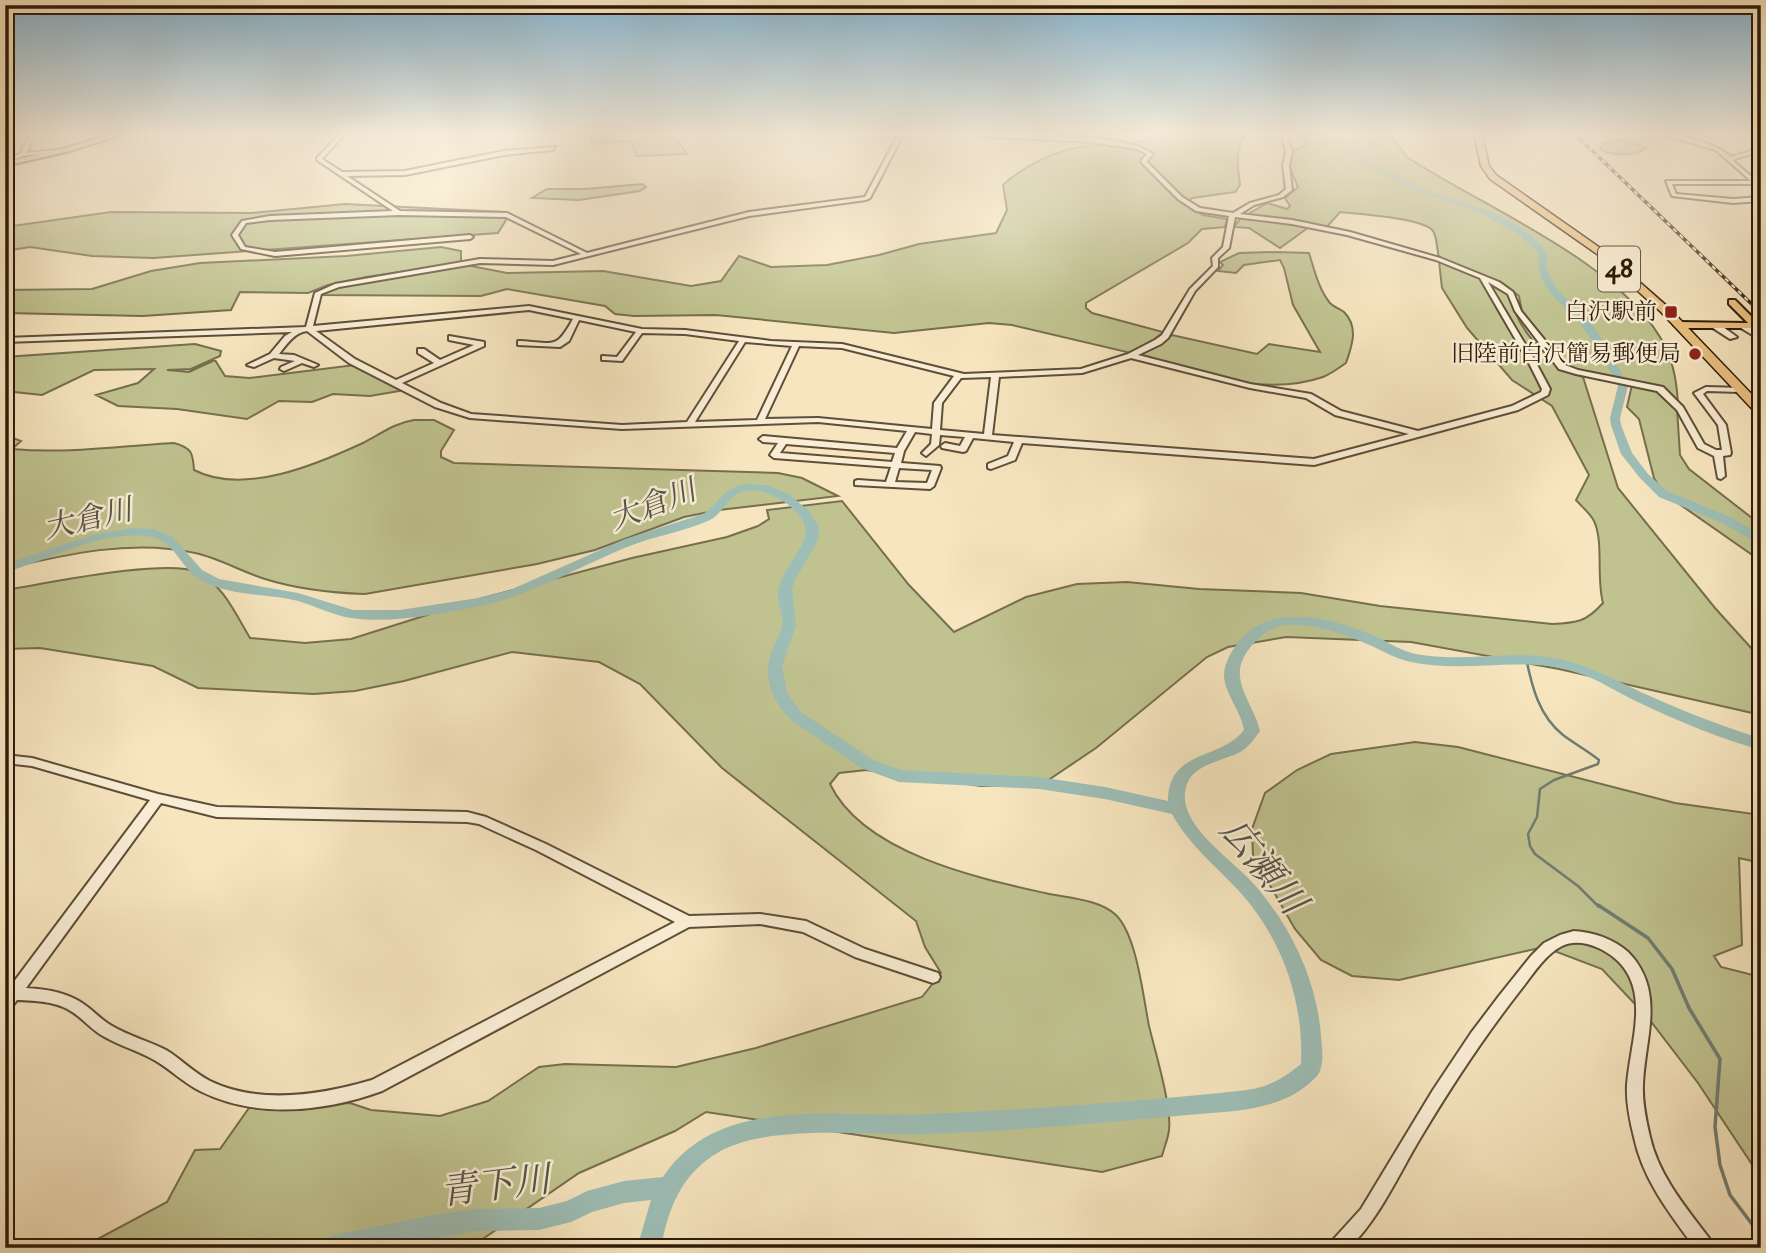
<svg xmlns="http://www.w3.org/2000/svg" width="1766" height="1253" font-family="'IM FELL DW Pica','Noto Serif JP',serif">
	<style>
		.green { fill: #c0c390; stroke: #766f4e; stroke-width: 2 }
		.lines { fill: none; stroke-linecap: round; stroke-linejoin: round }
		.stream-far1 { stroke: #707d72; stroke-width: 2.5 }
		.stream { stroke: #707d72; stroke-width: 3.5 }
		.river { fill: #9dbeb6; fill-rule: evenodd }
		.minor-casing { stroke: #5f4e38; stroke-width: 4 }
		.major-casing { stroke: #2d1b0b; stroke-width: 4 }
		.highway-casing { stroke: #2d1b0b; stroke-width: 3 }
		.minor { fill: #f9eed5; fill-rule: evenodd }
		.major { fill: #ebc280; fill-rule: evenodd }
		.highway { fill: #ebc280; fill-rule: evenodd }
		.rail-casing { stroke: #2d1b0b; stroke-width: 3.5 }
		.rail { stroke: #f9eed5; stroke-width: 2; stroke-dasharray: 4.5; stroke-linecap: butt }
		.poi-dot { fill: #8f2418; stroke: #f9eed5; stroke-width: 2.5 }
		.labels { text-anchor: middle; dominant-baseline: central; stroke-width: 5; stroke-linejoin: round; paint-order: stroke }
		.far-poi-label { font-size: 23px; fill: #2d1b0b; stroke: #f9eed5; text-anchor: end }
		.shield { fill: #f9eed5; stroke: #6a5a48; stroke-width: 2 }
		.shield-label { font-size: 26px; font-weight: bold; fill: #2d1b0b }
		.water-label { font-size: 30px; font-style: italic; fill: #545447; stroke: #f9eed5 }
		.near-water-label { font-size: 37px; font-style: italic; fill: #545447; stroke: #f9eed5 }
	</style>
	<rect width="100%" height="100%" fill="#f6e5bf"/>
	<filter id="stains"><feTurbulence type="fractalNoise" baseFrequency=".00286" numOctaves="4"/><feColorMatrix values="0 0 0 0 .2 0 0 0 0 .09 0 0 0 0 .02 0 0 0 .5 -.17"/></filter>
	<radialGradient id="worn" r=".72"><stop offset=".6" stop-color="#630" stop-opacity="0"/><stop offset="1" stop-color="#630" stop-opacity=".3"/></radialGradient>
	<path class="green" d="M589,135L662,136L677,140L687,154L637,156L631,141L592,144Z
		M1156,135H1246C1234,148 1238,169 1240,185L1235,192L1192,198L1188,203L1189,207L1203,215L1227,219L1225,227L1202,229L1188,243L1086,303V308L1092,313L1163,332L1155,344L1131,353L1012,325L989,323L894,333L716,315L634,316L615,314L605,306L507,289L481,296L319,295L328,288L466,265L507,273L603,271L691,286L721,281L739,256L771,267L827,265L879,255L919,244L996,233L1007,210L1003,185C1025,165 1056,150 1086,146C1107,143 1139,147 1156,135Z
		M1298,135H1391L1407,157C1483,207 1613,259 1660,337C1672,356 1677,382 1678,404L1664,390L1588,376L1567,367L1539,339L1522,312L1519,296L1502,283L1439,258C1437,250 1437,237 1433,231C1424,218 1357,214 1340,212L1326,228L1245,216L1267,203L1287,209L1290,206L1285,198L1298,187L1285,156L1308,143Z
		M1618,139L1646,148C1636,157 1611,156 1600,149L1603,143Z
		M642,184L646,187L640,191L579,200L532,198L547,189H586Z
		M345,204L504,212L506,220L498,233L153,258L92,256L30,247L5,251V227L111,212L252,213Z
		M1241,218L1309,227L1280,248L1249,228L1234,227Z
		M441,247L461,251V263L366,277L328,285L308,293L240,292L231,310L143,316L5,313V290L92,289L151,271L200,263L346,256Z
		M1276,252L1309,253C1314,269 1319,290 1330,303C1334,307 1340,309 1344,312C1359,327 1352,346 1346,363C1339,368 1331,374 1323,377C1262,398 1197,372 1138,355L1160,345L1172,335L1257,354L1269,344L1320,352L1293,305L1284,268L1280,260L1244,265L1236,273L1218,271L1223,265L1220,262L1239,253Z
		M1439,261C1457,267 1490,276 1504,288C1515,297 1512,305 1517,316C1529,342 1557,368 1583,377L1618,488L1715,608L1761,659V715L1559,669L1411,642L1286,637L1228,647L1207,657L1096,748L1041,785L981,786L866,770L839,773L830,784C863,853 977,878 1045,893C1067,898 1099,899 1116,915C1137,936 1143,996 1149,1026C1155,1051 1172,1107 1169,1130C1168,1139 1164,1148 1162,1156L1102,1172L706,1112L675,1131L579,1173L474,1245L476,1248H81L167,1202L195,1150L220,1149L249,1108L350,1103L371,1110L440,1116L488,1101L539,1067L565,1064L676,1067L756,1048L922,997L941,973L925,947L916,921L722,768L640,684L599,662L512,652L404,681L355,691L314,694L198,688L153,666L40,648L5,649V590C44,584 166,558 197,572C223,584 236,615 250,638L305,643L351,639L468,602L632,558L727,537L758,526L769,519L767,510L842,501L909,585L954,632L1026,597L1077,584L1127,582L1199,589L1301,593L1380,606L1552,624C1577,623 1586,622 1603,603C1596,578 1604,542 1594,521C1590,513 1581,506 1576,500L1589,475L1552,406L1512,380L1467,328L1442,288Z
		M195,344L221,351L220,356L191,369L167,370L189,372L215,360L225,376L249,378L355,365L405,390L370,396L333,394L312,402L279,401L247,419L177,409L118,406L96,395L138,383L154,369L94,370L42,395L5,391V357Z
		M1632,385L1660,390L1677,408L1680,455L1689,469L1761,525V561L1662,492L1654,478L1639,419L1627,407Z
		M414,420H434L454,430L441,451V457L454,463L778,473L802,478L838,496L719,510L684,517L595,550L537,564L365,594C333,593 297,589 265,579C242,572 219,558 195,553C133,539 66,554 5,569V435L21,441L12,449C66,454 120,446 174,443C192,448 193,453 194,470C244,496 318,464 365,442C382,433 395,423 414,420Z
		M1415,742L1458,747L1675,803L1761,815V863L1739,858L1742,945L1714,956L1721,967L1761,977V1178L1698,1083L1649,1019L1602,969L1544,947L1399,980L1352,976L1321,960L1295,929L1253,856L1252,829L1265,793L1297,770L1331,754Z"/>
	<g class="lines">
		<path class="stream-far1" d="M1526,658C1532,687 1539,716 1563,735C1575,744 1588,751 1599,760L1598,764L1554,780L1540,789L1537,817L1528,834L1530,846L1535,854L1578,886L1599,907"/>
		<path class="stream" d="M1598,905L1648,938L1672,969L1689,1008L1720,1059L1715,1127L1720,1165L1730,1195L1761,1236"/>
		<path class="river" d="M1341,135H1348L1343,140L1347,147C1367,158 1387,172 1408,182C1454,204 1515,208 1547,253C1543,286 1568,298 1588,320C1603,338 1617,364 1628,386L1620,418L1621,425L1632,453L1648,474L1667,491L1728,516L1761,535V545L1720,522L1659,497L1640,478L1621,454L1611,425L1610,418L1618,386C1608,366 1595,342 1581,325C1562,301 1534,288 1539,253L1537,251L1520,236L1481,213L1403,186L1342,149L1336,140Z
			M746,484L766,485L789,494L809,511L818,525L819,536L815,546L796,578L792,589L796,625L782,666L787,693L801,712L873,760L900,770L1039,777L1105,787L1168,801C1168,749 1220,761 1244,730C1241,711 1225,694 1224,676C1224,662 1233,648 1242,638C1276,601 1337,620 1377,637C1389,643 1402,651 1416,654C1463,663 1512,649 1559,659C1593,666 1620,683 1652,697C1687,713 1724,726 1761,739V750C1721,739 1680,722 1642,704C1619,694 1599,679 1575,672C1522,655 1465,674 1411,662C1395,659 1382,650 1367,644C1342,633 1312,623 1285,625C1268,627 1252,642 1244,657C1230,682 1255,706 1260,731C1254,739 1249,747 1240,752C1223,761 1194,764 1187,784C1173,821 1228,856 1250,880C1261,891 1270,904 1279,917C1302,952 1318,994 1321,1036C1322,1048 1325,1066 1317,1076C1284,1112 1232,1111 1187,1115C1100,1123 1013,1131 926,1134C867,1136 770,1123 719,1152C682,1173 668,1208 661,1248H637L651,1200L624,1203L592,1212L571,1222L539,1230L476,1231L385,1248H318L322,1240L330,1236L428,1216L476,1209L539,1208L567,1201L587,1191L624,1181L663,1177C680,1151 705,1134 734,1125C796,1106 865,1117 929,1114C1026,1110 1124,1102 1220,1093C1258,1089 1270,1089 1301,1064C1304,1001 1282,938 1239,891C1215,865 1189,845 1172,814L1105,799L1039,789L899,782L861,768L791,720C772,701 762,677 772,651C775,642 780,635 782,626C784,613 775,600 779,588C788,552 831,534 783,501C771,493 756,488 742,492C727,496 723,514 710,520C683,532 654,536 627,547C576,568 530,596 476,607C436,614 392,624 351,618C330,615 311,603 289,599C261,594 231,595 204,582C183,573 175,541 152,537C103,528 51,560 5,572V564L97,534L134,528L153,529L173,537L202,570L219,579L298,593L353,610H400L478,598L510,590L625,539L703,514C721,503 720,489 746,484Z"/>
		<defs>
			<path id="minor" d="M30,135H35L26,153L64,149L67,151L23,156L5,163V159L20,154Z
				M339,135H344L322,159L342,172L405,171L504,151L555,147L553,150L504,155L405,175L347,176L400,211L507,213L587,253L749,212L865,197L898,135H903L870,198L866,200L749,216L553,265L480,263L339,287L321,294L313,326L529,306L642,329L685,330L771,341L842,344L964,374L1081,369L1128,354L1155,340L1162,335L1190,289L1213,266L1212,258L1223,247L1229,216L1196,211L1178,199L1144,165L1141,161L1147,154L1137,149L1092,142L958,135C1002,135 1118,130 1153,154L1147,161L1148,163L1182,197L1200,208L1233,213L1250,203L1279,195L1286,189L1283,165L1286,152L1282,135H1287L1292,152L1289,165L1292,190L1283,197L1254,205L1240,214L1292,220L1350,232L1440,258L1499,282L1513,292L1521,311L1565,365L1578,370L1663,387L1683,407L1704,444L1716,450H1722L1718,425L1694,393L1706,387L1743,388L1744,390L1740,392L1707,391L1703,394L1726,425L1731,453L1730,455L1723,456L1725,476L1721,479L1718,478L1714,456L1698,448L1677,410L1657,391L1576,374L1559,369L1515,311L1508,294L1488,282L1535,361L1550,389L1548,395L1518,410L1314,465L1022,443L1015,460L991,469L988,468V464L1008,456L1014,442L973,438L966,451L963,452L942,448L941,446L945,443L960,446L965,437L940,435L939,445L926,456L922,453L931,444L932,434L915,432L904,451L901,463L940,466L941,468L934,486L930,489L855,485V481L858,480L886,482L891,467L774,458L770,455L778,443L763,442L759,439L763,436L897,448L907,431L818,422L622,429L470,418L435,407L349,363L307,331C295,332 286,345 279,354L294,355L318,365L314,367L302,363L284,371L280,369L281,367L295,361L274,358L254,367L247,365L270,354L285,336L292,332L5,342V338L306,327L315,293L335,284L480,259L553,261L581,254L506,217L399,215L270,220L246,223L238,235L245,247L275,252L470,235L473,237L470,239L275,256L241,249L232,235L242,221L270,216L393,211L317,160V158ZM1235,217L1292,224L1347,235L1436,260L1480,278L1528,361L1542,389L1541,392L1512,406L1418,431L1341,411L1311,394L1250,384L1138,355L1161,344L1168,338L1195,291L1218,267V258L1229,248ZM529,310L573,319C556,350 554,343 521,341H518V345L560,347L569,341L579,320L636,332L617,357L602,356V360H605L622,361L642,333L685,334L739,341L687,422L622,425L471,414L441,403L402,383L484,346V342L449,336V340L474,345L440,360L424,349H418V353L434,363L396,380L355,359L316,331ZM745,342L792,346L757,420L695,422ZM799,346L842,348L954,376L934,403L932,429L818,418L765,419ZM1131,358L1250,388L1306,398L1335,415L1409,434L1314,459L992,435L999,377L1082,373ZM991,377L984,434L940,430L942,403L961,378ZM786,444L895,453L892,462L780,453ZM899,468L932,470L927,483L895,482Z
				M1666,135C1686,135 1716,144 1731,157L1761,148V151L1737,158L1733,161L1758,182V184H1672L1676,194L1733,199L1761,197V201L1733,203L1672,196L1666,181H1751L1716,150Z
				M1713,324H1719L1737,337L1730,339L1713,328Z
				M1741,324H1747L1761,334V340L1741,328Z
				M5,755L32,758L158,794L217,807L467,812L486,817L546,844L689,916L760,914L806,921L865,949L938,973L940,977L938,981L933,983L855,957L803,932L760,924L689,927L382,1091C324,1112 256,1119 200,1091C184,1083 171,1070 156,1061C139,1051 120,1046 103,1036C92,1030 84,1020 74,1013C57,1001 37,1001 17,1000L10,1009L5,1011V987H10L150,800L32,766L5,763ZM161,803L217,817L467,822L479,824L536,850L675,922L372,1080C321,1095 260,1105 210,1081C194,1073 181,1059 166,1050C148,1041 129,1036 112,1026C101,1020 93,1010 82,1003C66,992 45,989 26,988Z
				M1574,931C1593,932 1614,939 1628,952C1666,991 1645,1037 1643,1084C1642,1102 1646,1120 1650,1137C1659,1177 1688,1210 1712,1242L1715,1248H1695C1670,1214 1643,1180 1634,1137C1630,1121 1626,1102 1627,1085C1630,1042 1653,987 1612,956C1599,946 1578,938 1562,946C1544,955 1532,976 1519,992C1483,1038 1451,1087 1421,1137C1398,1175 1381,1216 1349,1248H1328L1331,1242L1361,1209L1433,1090L1471,1033L1499,996L1531,956L1544,943L1560,935Z"/>
			<path id="major" d="M109,135H120L70,151L5,166V162L66,148Z
				M1729,300H1735L1759,324V328H1679L1674,325L1679,322L1748,323L1729,304Z"/>
			<path id="highway" d="M1474,135H1482L1489,166L1496,175L1603,250L1669,308L1761,404V415L1757,414L1661,312L1597,254L1490,179L1481,166Z"/>
		</defs>
		<use href="#minor" class="minor-casing"/>
		<use href="#major" class="major-casing"/>
		<use href="#highway" class="highway-casing"/>
		<use href="#minor" class="minor"/>
		<use href="#major" class="major"/>
		<use href="#highway" class="highway"/>
		<defs>
			<path id="rail" d="M1576,135L1761,313"/>
		</defs>
		<use href="#rail" class="rail-casing"/>
		<use href="#rail" class="rail"/>
	</g>
	<linearGradient id="sky" x2="0" y2="1"><stop stop-color="#8ab8d4"/><stop offset="0.43" stop-color="#fbf3e2"/><stop offset="1" stop-color="#fbf3e2" stop-opacity="0"/></linearGradient>
	<rect width="1766" height="311" fill="url(#sky)"/>
	<g class="poi-dot">
		<rect x="1664" y="305" width="14" height="14" rx="3.5"/>
		<circle cx="1695" cy="354" r="7"/>
	</g>
	<g class="labels">
		<g class="far-poi-label">
			<text x="1657" y="312">白沢駅前</text>
			<text x="1681" y="354">旧陸前白沢簡易郵便局</text>
		</g>
		<rect class="shield" x="1598" y="246.5" width="42" height="45" rx="5"/>
		<g class="shield-label">
			<text x="1619" y="269">48</text>
		</g>
		<g class="water-label">
			<text transform="translate(653 506) rotate(-21)">大倉川</text>
			<text transform="translate(88 520) rotate(-13)">大倉川</text>
		</g>
		<g class="near-water-label">
			<text transform="translate(1262 867) rotate(51)">広瀬川</text>
			<text transform="translate(495 1187) rotate(-7)">青下川</text>
		</g>
	</g>
	<rect width="1766" height="1253" fill="none" stroke="#f6e5bf" stroke-width="28"/>
	<rect x="7" y="7" width="1752" height="1239" fill="none" stroke="#2d1b0b" stroke-width="3.5"/>
	<rect x="14" y="14" width="1738" height="1225" fill="none" stroke="#2d1b0b" stroke-width="2"/>
	<rect width="100%" height="100%" filter="url(#stains)"/>
	<rect width="100%" height="100%" fill="url(#worn)"/>
</svg>
